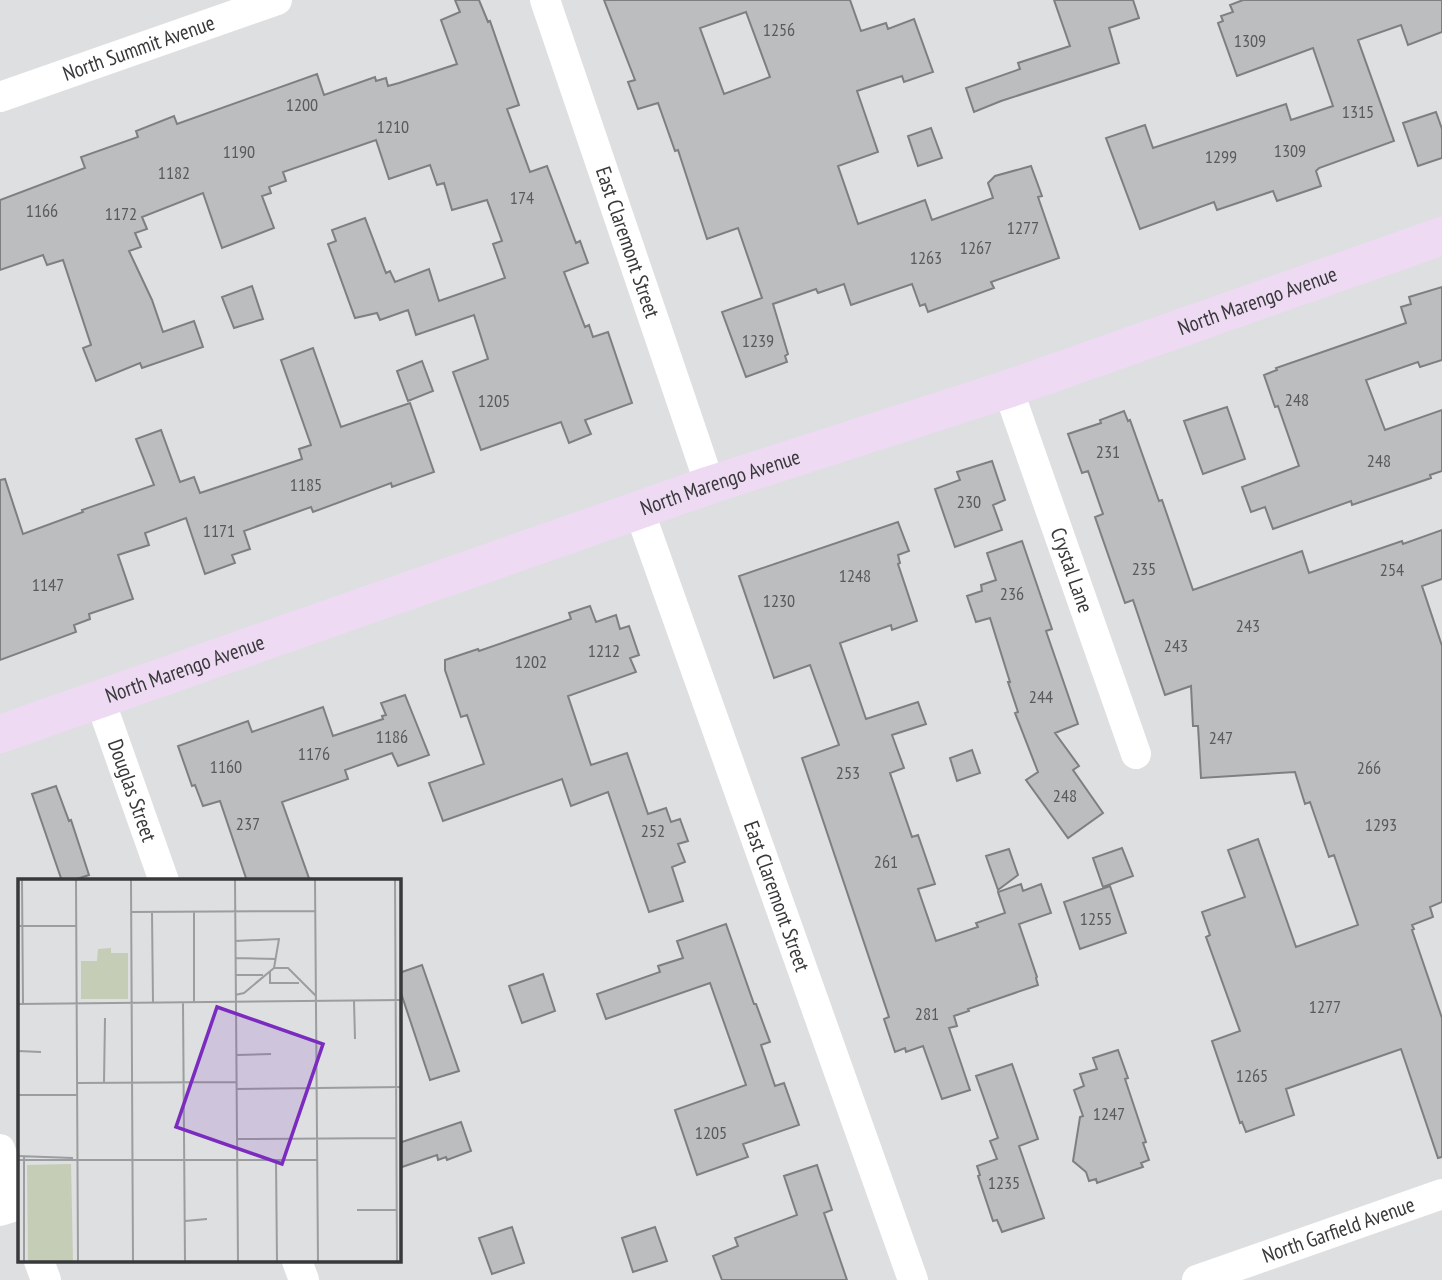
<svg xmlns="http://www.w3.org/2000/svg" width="1442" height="1280" viewBox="0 0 1442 1280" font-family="'PT Sans Narrow',sans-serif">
<rect width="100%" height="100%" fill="#dddfe1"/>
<!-- building -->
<path fill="#bbbdbf" stroke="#7e7f81" stroke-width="2" fill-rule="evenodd" d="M455,0H479L488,22L490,21L519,105L507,109L530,172L547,166L576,243L580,241L588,263L564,272L585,327L589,325L593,337L608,332L632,403L585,420L591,434L569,443L561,422L481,450L453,372L488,359L474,315L416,335L408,310L380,320L377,313L355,318L328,244L336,241L332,230L365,218L386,273L390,271L395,282L429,269L439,301L505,278L493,244L502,241L487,200L452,210L444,183L437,185L430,165L389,179L376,140L283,172L286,181L269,187L271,193L262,196L274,228L222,248L203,193L142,217L147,229L135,233L141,247L129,251L152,300L163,332L194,321L203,347L142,368L140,363L96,381L83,348L91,345L63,260L47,265L43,255L0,270V200L85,168L81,157L138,137L136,131L174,116L177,124L317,74L324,95L375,77L376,81L386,78L388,86L399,83L457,64L441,20L460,12Z
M604,0H850L861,31L886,23L888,29L914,19L933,72L904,82L902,76L857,91L878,152L838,166L858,224L925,200L932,220L993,198L988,183L995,176L1031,166L1042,196L1038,197L1059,258L991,282L994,288L928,312L925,304L920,306L912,284L851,305L844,284L818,293L816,289L773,304L788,354L785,356L787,362L746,377L722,312L762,298L738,228L707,239L678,150L675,151L658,103L638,109L628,82L635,80ZM746,12L770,77L724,94L700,28Z
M1054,0H1133L1139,18L1109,28L1119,63L1001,101L974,112L966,88L1020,69L1018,63L1070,46Z
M1243,0H1442V32L1408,45L1401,25L1358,40L1394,141L1319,168L1316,171L1321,186L1277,201L1273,191L1217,210L1214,202L1140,229L1106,138L1145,125L1153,148L1286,104L1291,120L1333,106L1313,48L1237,76L1218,23L1223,21L1221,16L1233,12L1230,5Z
M1436,112L1442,129V158L1418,166L1403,123Z
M931,128L942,158L918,166L908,136Z
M252,286L263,319L234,328L222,297Z
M1442,287V360L1420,367L1418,362L1366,380L1385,430L1442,410V471L1430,475L1431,478L1352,505L1351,501L1273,529L1265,507L1251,512L1242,487L1299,466L1278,406L1275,407L1264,375L1277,370L1276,368L1406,323L1401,307L1411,304L1409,297Z
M313,348L341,427L410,403L434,472L392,487L391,483L313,512L311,507L244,531L250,549L232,555L235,563L205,574L186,518L145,533L149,545L118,555L133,599L89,614L90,619L74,625L76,632L0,660V480L5,479L23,534L83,512L82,510L154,485L136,439L161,430L180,482L194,477L200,493L302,459L299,449L311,445L281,360Z
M422,361L433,391L408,401L397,371Z
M1227,407L1245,459L1203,474L1184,421Z
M1124,411L1128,421L1130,420L1159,501L1162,500L1193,590L1302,551L1309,573L1402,541L1403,544L1442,530V579L1422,586L1442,646V902L1430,907L1433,917L1412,925L1414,929L1412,930L1442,1018V1157L1438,1158L1401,1049L1286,1089L1294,1115L1246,1132L1242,1122L1240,1123L1212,1041L1240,1031L1206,937L1210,935L1202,912L1245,897L1228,850L1258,839L1296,947L1358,925L1334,855L1329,857L1310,802L1305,804L1295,772L1201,778L1198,726H1193L1191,686L1165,695L1133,600L1125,603L1095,517L1103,514L1088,471L1082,473L1068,434L1101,423L1100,420Z
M992,461L1005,500L993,505L1002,530L955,547L935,489L960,480L957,472Z
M898,522L909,551L898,555L900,563L898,564L917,621L892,630L891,625L840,643L866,719L918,702L926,724L892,735L904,768L890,773L912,837L918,835L935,884L918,889L936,941L978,927L976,923L1005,913L998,892L1021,884L1023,891L1041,884L1051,913L1019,924L1037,977L1036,978L1038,985L968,1009L969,1011L954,1016L957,1026L949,1028L970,1090L942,1099L923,1046L906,1052L905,1048L895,1052L884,1019L889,1017L802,758L839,745L810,665L774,678L739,576Z
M1022,541L1052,629L1046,631L1078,724L1055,733L1079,766L1073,770L1103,813L1068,838L1026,780L1038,772L1015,713L1018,712L1008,682H1010L990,618L976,622L967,596L982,591L981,585L996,580L987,553Z
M590,606L596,622L616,615L620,629L629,626L639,655L630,658L636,672L568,696L591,765L627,753L648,814L666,808L671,822L680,819L688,841L678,844L685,862L672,867L683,901L649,912L608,792L571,806L562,779L443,821L429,783L484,764L467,715L461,717L445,670V660L478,649L479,651L571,619L569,613Z
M405,695L429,755L398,766L392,753L345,770L348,779L282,802L310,881H247L220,801L203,806L195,785L192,786L178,746L248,721L252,732L323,707L333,736L383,719L382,716L386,715L381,703Z
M972,750L980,773L957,781L950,758Z
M56,786L69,821L71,820L89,875L71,881H62L32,794Z
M1122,848L1133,876L1103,887L1093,858Z
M1009,849L1018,875L998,890L986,856Z
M1110,886L1126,933L1080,949L1064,902Z
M726,924L754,1004H756L770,1042L761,1045L775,1086L784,1083L799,1125L743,1144L748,1157L697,1175L675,1110L746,1085L710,983L606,1019L597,994L660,972L658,966L683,958L677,941Z
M422,965L459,1071L430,1080L399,987V973Z
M543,974L555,1011L522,1023L509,986Z
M1118,1050L1128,1078L1125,1079L1146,1142L1143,1143L1149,1160L1141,1163L1143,1167L1097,1183L1096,1179L1089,1181L1086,1172L1073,1161L1080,1117L1083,1116L1074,1090L1084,1086L1080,1074L1097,1069L1093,1058Z
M1012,1064L1038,1139L1019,1146L1044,1218L1002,1232L997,1220L993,1221L978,1176L980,1175L977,1166L997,1159L990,1141L998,1138L976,1076Z
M461,1122L471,1151L447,1160L446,1157L438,1160L437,1155L399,1168V1143Z
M817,1165L832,1210L824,1213L847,1280H722L713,1256L738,1246L735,1238L797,1215L784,1176Z
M512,1227L524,1263L492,1274L479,1238Z
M655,1227L667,1261L633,1272L622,1238Z"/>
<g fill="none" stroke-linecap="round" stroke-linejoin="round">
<!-- street -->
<g stroke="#fff" stroke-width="30">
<path id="s1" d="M545,0L710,485"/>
<path id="s2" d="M0,97L277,0"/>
<path id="s3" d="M1008,389L1136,754"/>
<path id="s4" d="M639,510L913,1280"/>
<path id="s5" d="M100,700L164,881"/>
<path d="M0,1149L19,1205L0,1211"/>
<path d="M39,1261L46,1280"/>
<path d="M297,1261L304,1280"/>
<path id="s6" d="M1197,1280L1442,1194"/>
</g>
<!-- secondary -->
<path stroke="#eedbf3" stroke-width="38" id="s7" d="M0,734L710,485L1008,389L1442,236"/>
</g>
<g text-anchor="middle" stroke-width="5" stroke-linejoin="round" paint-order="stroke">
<!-- number labels -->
<g font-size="18" fill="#595a5b">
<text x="779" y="36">1256</text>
<text x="1250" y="47">1309</text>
<text x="302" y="111">1200</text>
<text x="1358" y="118">1315</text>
<text x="393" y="133">1210</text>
<text x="1290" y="157">1309</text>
<text x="239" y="158">1190</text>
<text x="1221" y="163">1299</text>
<text x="174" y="179">1182</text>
<text x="522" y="204">174</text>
<text x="42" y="217">1166</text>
<text x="121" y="220">1172</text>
<text x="1023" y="234">1277</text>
<text x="976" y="254">1267</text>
<text x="926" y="264">1263</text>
<text x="758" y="347">1239</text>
<text x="1297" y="406">248</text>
<text x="494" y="407">1205</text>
<text x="1108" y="458">231</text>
<text x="1379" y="467">248</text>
<text x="306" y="491">1185</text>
<text x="969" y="508">230</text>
<text x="219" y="537">1171</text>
<text x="1144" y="575">235</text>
<text x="1392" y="576">254</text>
<text x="855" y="582">1248</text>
<text x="48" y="591">1147</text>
<text x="1012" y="600">236</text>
<text x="779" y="607">1230</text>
<text x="1248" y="632">243</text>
<text x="1176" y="652">243</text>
<text x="604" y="657">1212</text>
<text x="531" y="668">1202</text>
<text x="1041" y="703">244</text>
<text x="392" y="743">1186</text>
<text x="1221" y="744">247</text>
<text x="314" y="760">1176</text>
<text x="226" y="773">1160</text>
<text x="1369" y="774">266</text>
<text x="848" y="779">253</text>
<text x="1065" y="802">248</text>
<text x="248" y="830">237</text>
<text x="1381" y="831">1293</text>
<text x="653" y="837">252</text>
<text x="886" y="868">261</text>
<text x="1096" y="925">1255</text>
<text x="1325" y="1013">1277</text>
<text x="927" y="1020">281</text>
<text x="1252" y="1082">1265</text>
<text x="1109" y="1120">1247</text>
<text x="711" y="1139">1205</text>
<text x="1004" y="1189">1235</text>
</g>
<!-- street labels -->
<g font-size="21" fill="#38393a" stroke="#fff">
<text dy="7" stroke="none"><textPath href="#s2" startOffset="147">North Summit Avenue</textPath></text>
<text dy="7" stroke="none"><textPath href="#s1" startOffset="256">East Claremont Street</textPath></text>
<text dy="7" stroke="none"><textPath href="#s7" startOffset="1330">North Marengo Avenue</textPath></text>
<text dy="7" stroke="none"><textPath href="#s7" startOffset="763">North Marengo Avenue</textPath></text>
<text dy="7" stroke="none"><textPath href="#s3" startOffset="192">Crystal Lane</textPath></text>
<text dy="7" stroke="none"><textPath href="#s7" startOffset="196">North Marengo Avenue</textPath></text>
<text dy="7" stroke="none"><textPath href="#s5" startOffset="96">Douglas Street</textPath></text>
<text dy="7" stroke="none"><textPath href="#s4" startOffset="410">East Claremont Street</textPath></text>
<text dy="7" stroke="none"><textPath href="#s6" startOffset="150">North Garfield Avenue</textPath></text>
</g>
</g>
<!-- overview -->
<g transform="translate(18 879)">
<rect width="383" height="383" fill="#dddfe1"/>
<path d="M93,69V74H110V120H63V82H79L80,70ZM53,285L55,383H10L9,286Z" fill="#c5cdb6"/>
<path fill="none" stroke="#9b9d9e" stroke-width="2" d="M4,1L5,125M58,1L60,383M113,1L115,383M217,1L220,383M297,1L300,383M377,1L379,383M176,32V123M113,33L297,32M134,33L135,124M0,47H58M217,62L261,60L256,89M217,79L258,80M252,93V104H281M218,96H245M217,116L226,114L256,89H270L298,117M336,122L337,160M165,124L167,383M0,125L384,121M0,172L23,173M219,176L253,175M59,204L218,203M86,204L87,139M218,210L384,208M0,216H59M219,260L379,259M0,277L55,279M6,278V383M0,281H299M258,281L259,383M339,331H379M167,342L189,340"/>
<path fill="#7b2cbf" fill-opacity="0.15" stroke="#7b2cbf" stroke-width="3.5" d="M199,128L305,165L264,285L158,248Z"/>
<rect width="383" height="383" fill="none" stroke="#38393a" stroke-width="3.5"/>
</g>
</svg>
